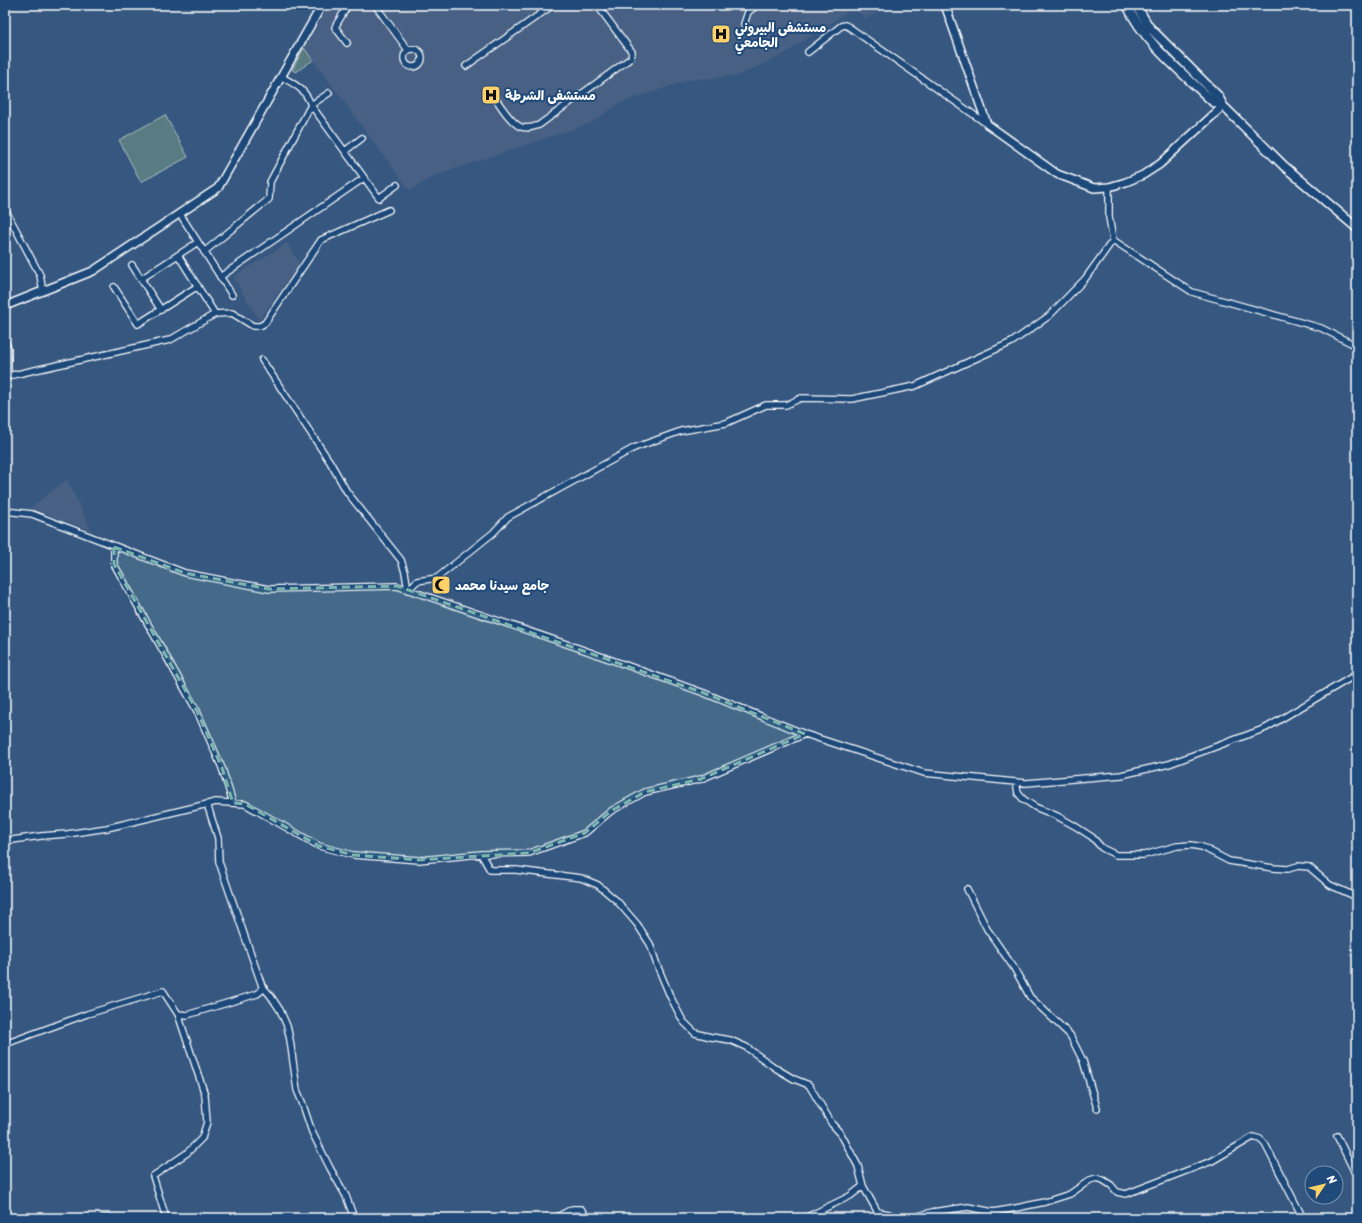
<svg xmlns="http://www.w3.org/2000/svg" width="1362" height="1223" viewBox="0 0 1362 1223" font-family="Sriracha,'Playpen Sans Arabic',sans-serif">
<rect width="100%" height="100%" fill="#365780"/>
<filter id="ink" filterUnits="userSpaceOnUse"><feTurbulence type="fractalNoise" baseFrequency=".025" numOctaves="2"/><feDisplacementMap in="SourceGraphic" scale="8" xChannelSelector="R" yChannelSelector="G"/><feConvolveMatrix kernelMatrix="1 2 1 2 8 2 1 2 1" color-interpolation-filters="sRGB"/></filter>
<g filter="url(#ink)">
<!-- built -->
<path fill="#466084" d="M329,5H887L867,19L853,8L783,55L737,76L689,80L620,103L591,123L434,176L410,191L304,48Z
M287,243L300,264L259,320L233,277Z
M67,479L92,531L30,508Z"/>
<!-- green -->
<path fill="#597c81" stroke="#acbec0" d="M304,48L313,60L296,72L292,70Z
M165,115L188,157L141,182L119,140Z"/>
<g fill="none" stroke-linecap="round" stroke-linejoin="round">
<defs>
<path id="minor" d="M375,5L408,50
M744,24L748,12L757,5
M347,43L335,27L348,5
M404 58a9 9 0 1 1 18 0a9 9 0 1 1-18 0Z
M808,52L841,26L845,25L849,27L987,124
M466,66L553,5
M282,77C296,85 305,89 311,105L379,198L397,185
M494,96C500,105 511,123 521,127C527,129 534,127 539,125L631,58L632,52L597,5
M345,151L362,138
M1109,187V217L1113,240L1192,292L1321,328L1357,346
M5,209L40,275L43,292
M180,214L232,295
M204,252L269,199L270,182L311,105L329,93
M178,255L215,314
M132,265L161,310
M220,277L364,178
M141,279L198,242
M114,287L138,324L198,286
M5,341L8,348V376L5,377
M262,360L330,462L347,492L401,560L405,572L408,590L417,581L437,578L493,533L508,517L634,448L681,431L726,423L766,405H786L801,398L852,399L915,386L1012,342L1049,316L1085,279L1113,240
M8,376L170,340L215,314L232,313L253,326H260L265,323L321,240L389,210
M5,511L32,514L185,573L269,589L397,586L581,649L704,693L805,734L924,773L1026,783L1121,775L1169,764L1266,728L1357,674
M114,547V564L197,711L222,768L233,803
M1016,782L1018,793L1023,799L1035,807L1057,816L1075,826L1092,837L1102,848L1116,855H1144L1177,846L1191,845L1202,847L1229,861L1273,868L1288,869L1298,866L1309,867L1330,885L1357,897
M5,841L41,836L67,834L107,828L216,802L245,804L319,846L353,855L419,860L481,854L529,853L585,833L611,811L645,792L701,779L805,734
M481,854L490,870H516L581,878L598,885L617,901L637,924L650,944L657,965L670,996L683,1021L695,1033L711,1037L730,1040L746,1047L777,1069L794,1079L809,1085L832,1124L841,1134L858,1166L863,1186L881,1218
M967,889L987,929L1014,968L1030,997L1070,1035L1083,1061L1097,1108
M262,986L270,995L280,1010L287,1026L290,1040L297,1090L302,1102L312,1132L330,1168L346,1196L354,1218
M5,1044L87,1014L163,991L178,1014L187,1015L257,994L261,991L262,986L219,862L218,838L207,804
M1337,1136L1357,1177
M878,1212L889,1214L896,1218
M104,1218H109
M166,1218L153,1176L187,1153L202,1138L207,1122L205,1095L178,1014
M555,1218L572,1209H581L588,1218
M805,1218L850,1196L863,1186
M912,1218L932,1212L968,1207L993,1212L1011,1209L1045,1202L1070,1194L1090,1180L1097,1178L1103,1180L1111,1185L1117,1192L1126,1194L1212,1161L1253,1137L1260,1139L1265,1144L1303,1218"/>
<path id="tertiary" d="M945,5L987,124L1057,174L1094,188L1109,187L1126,182L1143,175L1160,164L1223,106
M5,306L93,271L218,188L322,5"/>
<path id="secondary" d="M1127,5C1145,44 1182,72 1213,102L1223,106
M1136,5L1149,27L1218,96L1223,106L1284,166L1357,228"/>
</defs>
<!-- minor casing -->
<use href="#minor" stroke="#fff" stroke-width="8"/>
<!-- tertiary casing -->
<use href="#tertiary" stroke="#fff" stroke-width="10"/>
<!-- secondary casing -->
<use href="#secondary" stroke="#fff" stroke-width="11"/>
<!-- minor -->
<use href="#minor" stroke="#1f4a7a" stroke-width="5.5"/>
<!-- tertiary -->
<use href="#tertiary" stroke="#1f4a7a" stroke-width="7"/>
<!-- secondary -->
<use href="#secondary" stroke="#1f4a7a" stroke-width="8"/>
</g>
</g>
<!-- marked area -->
<path fill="#7bb4af" fill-opacity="0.2" stroke="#7bb4af" stroke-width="3" stroke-dasharray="8 5" stroke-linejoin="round" d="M114,547L185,573L269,589L397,586L704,693L805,734L701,779L645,792L611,811L585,833L529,853L419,860L353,855L319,846L245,804L233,803L222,768L197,711L114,564Z"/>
<!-- icons -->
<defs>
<symbol id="hospital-square" viewBox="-11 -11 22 22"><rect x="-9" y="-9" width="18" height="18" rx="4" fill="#ffd166" stroke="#1f4a7a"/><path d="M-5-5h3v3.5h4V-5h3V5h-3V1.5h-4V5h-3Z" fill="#111"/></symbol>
<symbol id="mosque-square" viewBox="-11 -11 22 22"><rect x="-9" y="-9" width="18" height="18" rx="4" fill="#ffd166" stroke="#1f4a7a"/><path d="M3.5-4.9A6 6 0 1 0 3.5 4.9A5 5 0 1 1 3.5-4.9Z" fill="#111"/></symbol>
</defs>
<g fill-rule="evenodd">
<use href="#hospital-square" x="710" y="23" width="22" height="22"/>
<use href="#hospital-square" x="480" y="84" width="22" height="22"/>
<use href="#mosque-square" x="430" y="574" width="22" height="22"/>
</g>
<g text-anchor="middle" stroke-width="4" stroke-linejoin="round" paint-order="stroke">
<!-- poi labels -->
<g font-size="13" font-weight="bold" fill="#fff" stroke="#1f4a7a" text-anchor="start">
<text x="735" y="32">مستشفى البيروني<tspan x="735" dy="15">الجامعي</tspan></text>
<text x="505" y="100">مستشفى الشرطة</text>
<text x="455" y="590">جامع سيدنا محمد</text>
</g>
</g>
<!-- margin -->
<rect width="1362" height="1223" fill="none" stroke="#1f4a7a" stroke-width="20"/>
<rect x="10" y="10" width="1342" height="1203" fill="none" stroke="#fff" stroke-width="1.5" filter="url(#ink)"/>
<!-- north arrow -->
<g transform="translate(1324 1185) rotate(55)"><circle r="19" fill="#1f4a7a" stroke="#7992af"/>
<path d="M0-3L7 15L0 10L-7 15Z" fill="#ffd166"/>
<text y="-6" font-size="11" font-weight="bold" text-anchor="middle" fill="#ffffff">N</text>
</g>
</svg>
